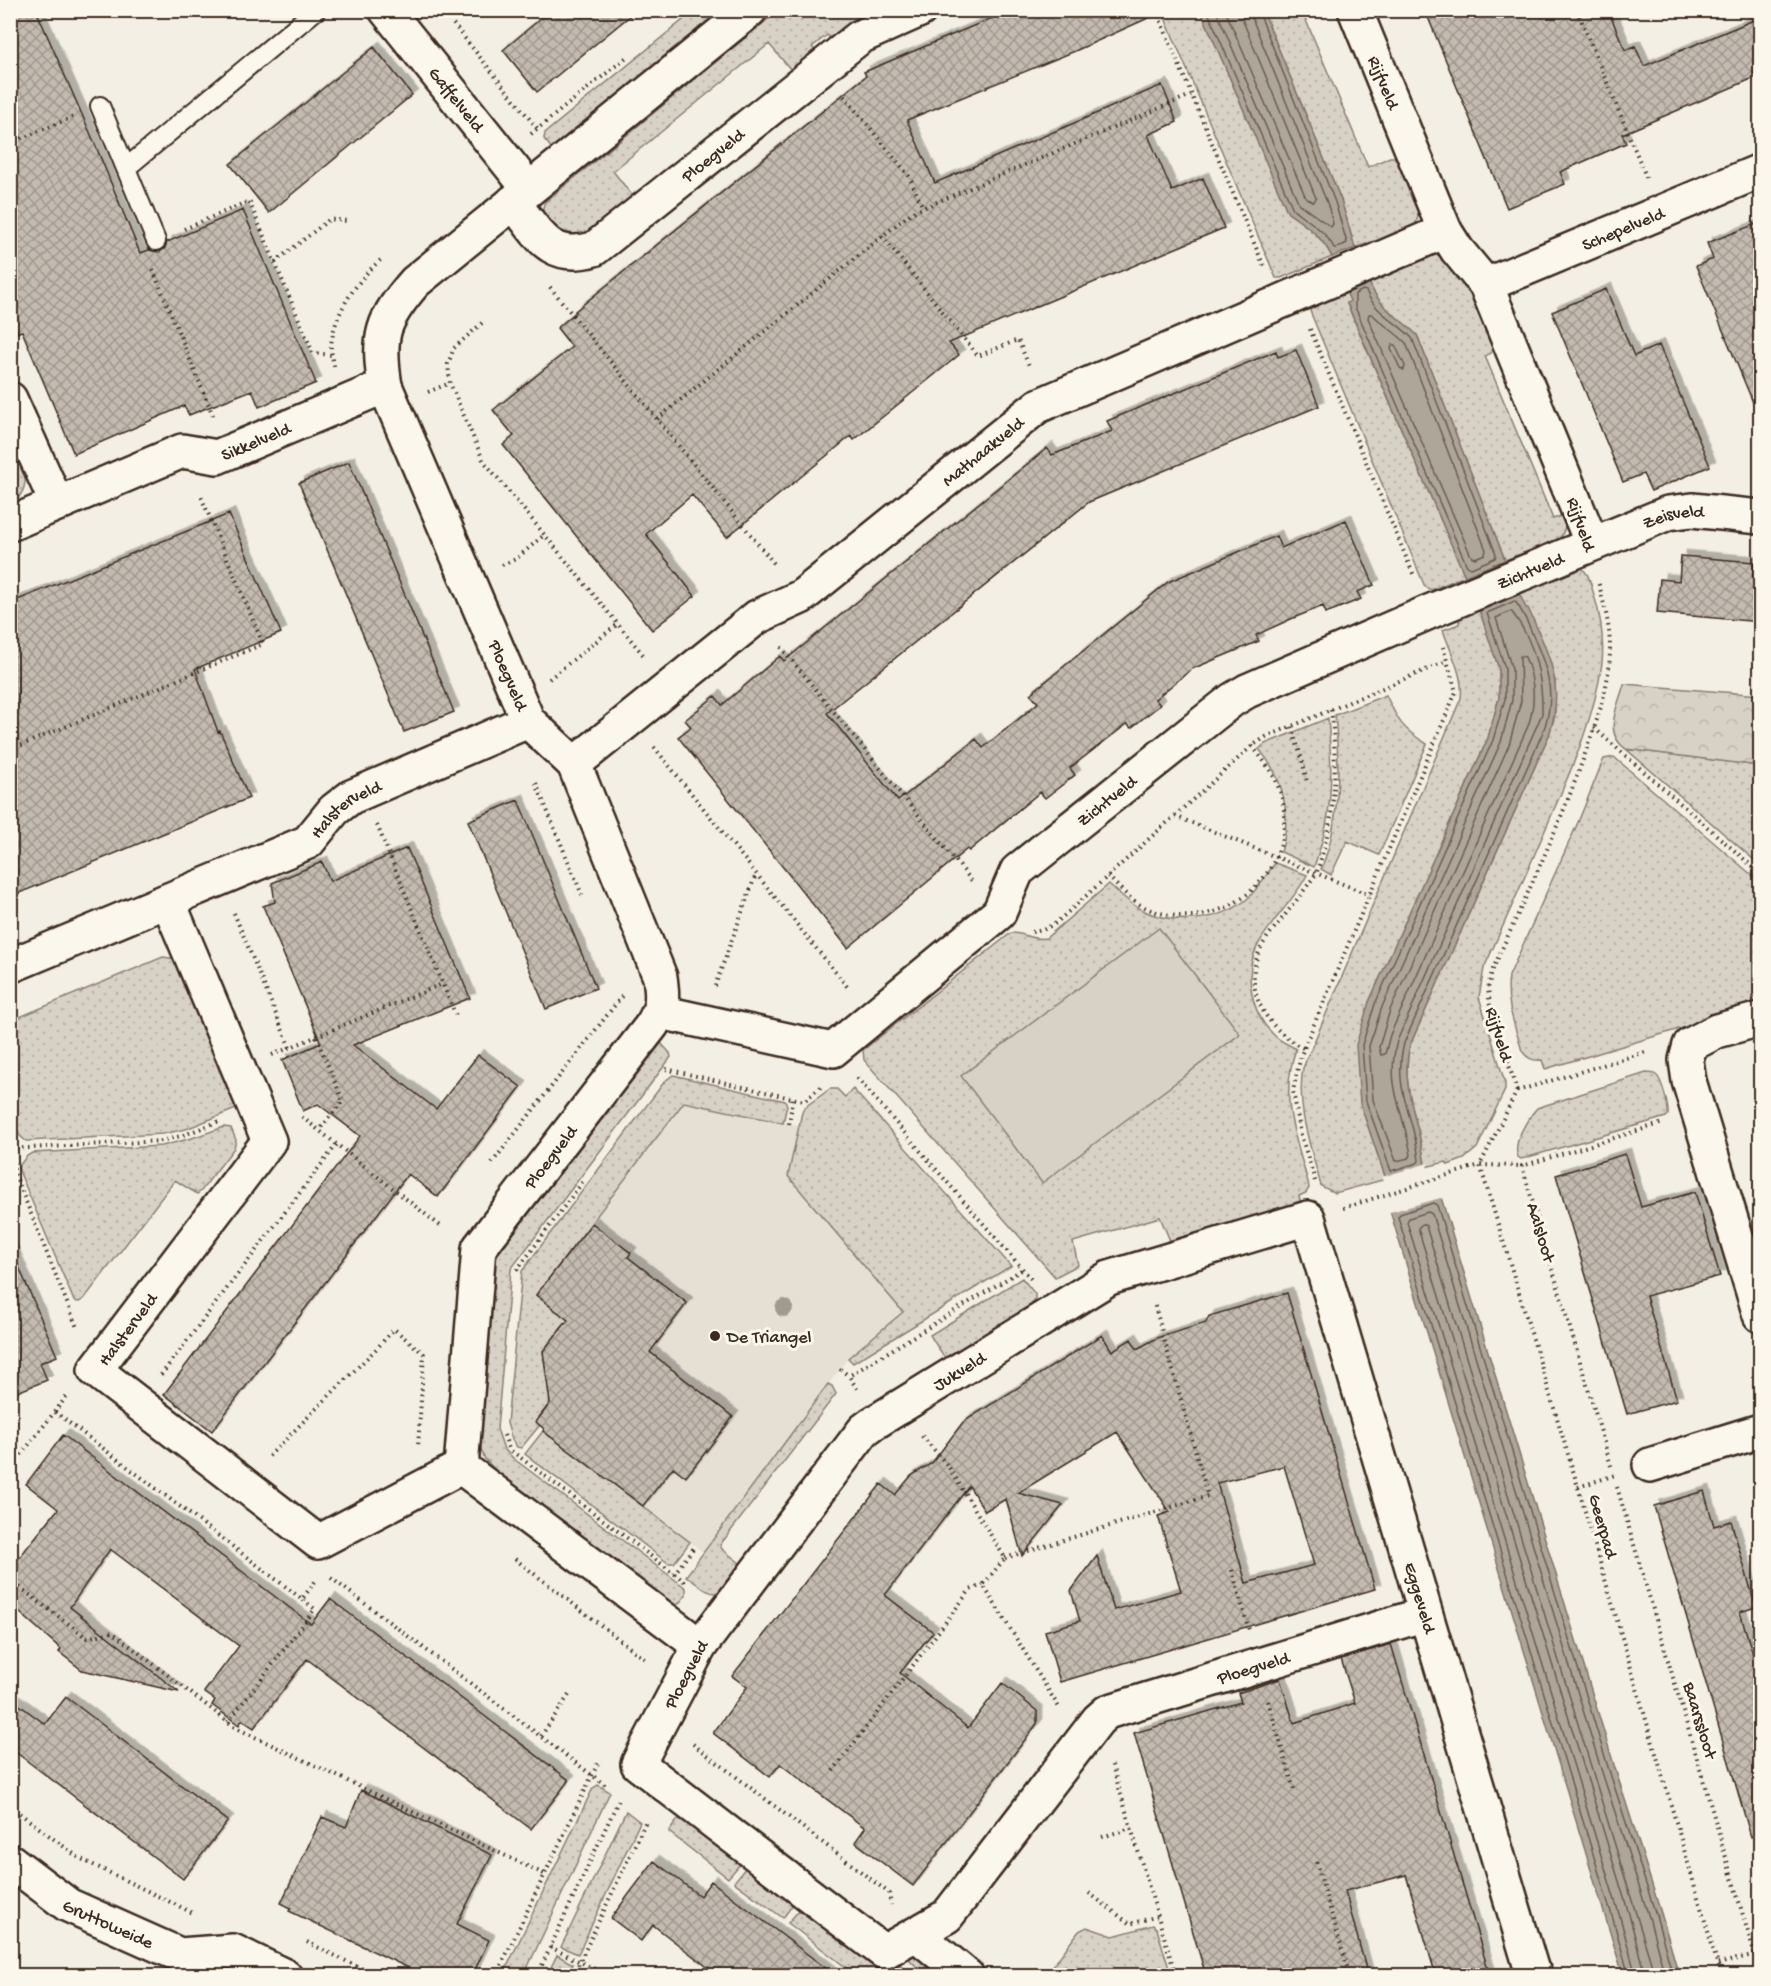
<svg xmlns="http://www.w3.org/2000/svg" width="1771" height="1986" viewBox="0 0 1771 1986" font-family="'Gochi Hand',sans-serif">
<defs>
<pattern id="grass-dots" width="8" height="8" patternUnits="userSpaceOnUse" patternTransform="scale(1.5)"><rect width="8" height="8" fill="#d8d1c6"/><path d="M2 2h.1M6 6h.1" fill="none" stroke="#bab4aa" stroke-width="1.8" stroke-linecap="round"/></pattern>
<pattern id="forest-crowns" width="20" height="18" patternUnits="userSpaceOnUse" patternTransform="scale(1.5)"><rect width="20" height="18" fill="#d8d1c6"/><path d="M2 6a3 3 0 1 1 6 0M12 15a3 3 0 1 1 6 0" fill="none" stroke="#bab4aa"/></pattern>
<pattern id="building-cross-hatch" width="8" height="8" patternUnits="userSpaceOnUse" patternTransform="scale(1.5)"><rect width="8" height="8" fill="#c3bbb0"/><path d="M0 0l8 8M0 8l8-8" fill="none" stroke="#a0988f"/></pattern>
<filter id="shadow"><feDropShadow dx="5.5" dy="-5.5" stdDeviation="0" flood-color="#0004"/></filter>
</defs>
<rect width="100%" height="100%" fill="#f3efe4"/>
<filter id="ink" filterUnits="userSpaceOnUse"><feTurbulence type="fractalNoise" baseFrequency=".0167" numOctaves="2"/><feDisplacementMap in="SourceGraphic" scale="12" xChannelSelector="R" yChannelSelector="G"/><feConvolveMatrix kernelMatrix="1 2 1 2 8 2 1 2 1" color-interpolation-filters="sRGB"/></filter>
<g filter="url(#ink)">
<!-- built -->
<path fill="#e5dfd4" d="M685,1102L798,1125L788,1176L903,1312L848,1358L703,1552L600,1472L598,1473L543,1431L544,1429L536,1422L547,1379L536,1295Z"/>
<!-- grass -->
<path fill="url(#grass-dots)" stroke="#8a7e72" stroke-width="1.5" d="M694,11H726L553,150L544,139L545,133Z
M778,11H887L834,42L827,35L812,47L819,54L792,71L769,44L613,171L631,194L630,198L582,238L561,237C552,227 537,215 545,202Z
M1162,11H1201L1288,213C1307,226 1322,236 1332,257L1281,278H1276Z
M1263,11H1302L1368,167L1390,157H1395L1399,162C1407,181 1432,216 1408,232C1399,237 1387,241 1377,245L1374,241L1355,248L1341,200Z
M1427,253L1441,256L1471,287L1495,350L1485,356L1553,519L1566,514C1567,544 1550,545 1527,556L1525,553L1505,560L1417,335C1398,316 1379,308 1369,282Z
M1346,291L1351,302L1347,304L1465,576L1431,590L1425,587L1310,311L1313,306L1325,302V300Z
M18,465H22C29,481 24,495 11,505V468Z
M1577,566C1590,571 1590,583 1594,595C1601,617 1604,640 1602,663C1595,715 1573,766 1552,814C1530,866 1507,917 1484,968L1479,997L1505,1083V1090L1477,1148L1464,1159L1448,1165L1446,1162L1425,1167C1421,1125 1399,1087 1410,1045L1549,735L1555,716V680L1519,593L1538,585V582Z
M1479,609L1499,669V698L1488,738L1369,1002L1360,1103L1386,1179L1335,1193L1321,1186C1311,1147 1296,1109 1303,1068L1461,698C1464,676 1450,651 1443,630L1459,624V618Z
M1386,695C1398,721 1402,729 1427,744L1379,855L1347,841L1331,875L1321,869C1341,823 1340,765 1335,715Z
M1328,718C1331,754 1333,790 1326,826C1323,840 1318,854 1314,867L1281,852C1292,815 1284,778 1259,749L1265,744Z
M1626,749L1760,766V865Z
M1614,757L1760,882V1005L1545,1069L1542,1060C1533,1061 1528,1059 1522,1051C1515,1026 1505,1002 1509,976L1579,820L1602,763L1604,759Z
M1275,863L1307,875C1294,900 1273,919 1259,943C1242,973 1251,1015 1276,1037C1282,1042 1290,1045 1296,1049C1279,1098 1295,1135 1308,1182L1309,1188L1306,1193L1299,1196L1301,1205L1171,1243L1160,1217L1073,1242L1078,1265L1055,1277L864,1060L863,1050L1011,933C1023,932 1032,941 1046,938L1109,884C1118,892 1127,901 1137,907C1168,926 1219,923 1247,899C1258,889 1266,875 1275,863Z
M163,957L170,958L175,961L236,1105V1109L186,1129L163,1134L26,1141L20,1136L11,1113L10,1021Z
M659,1041L670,1053L671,1057L511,1269L497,1429L504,1449L514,1459L686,1588V1595L676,1607L494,1469L485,1459L479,1445L492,1268L498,1254Z
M1646,1073C1650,1073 1653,1073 1656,1075C1662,1079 1669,1108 1668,1115L1666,1117L1525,1158L1521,1159L1518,1157C1512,1143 1527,1119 1537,1108Z
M673,1075L785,1101L787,1105L783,1123L684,1102L536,1295L568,1320L543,1351L547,1379L560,1390L536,1421L540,1425L521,1448L517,1447L512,1440L507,1423L522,1271L665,1081Z
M830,1089H837L845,1097L853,1089L1011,1266L853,1363L848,1358L903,1312L788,1176L802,1112L805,1107Z
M224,1127L231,1128L236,1140L234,1148L201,1191L197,1194L175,1180L84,1299L79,1302L74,1301L20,1173L18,1167L27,1156L32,1153L162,1146L192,1138Z
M1022,1278L1035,1294V1300L1029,1307L950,1357L943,1356L930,1335Z
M828,1384L832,1386L836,1394L720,1545L722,1549L740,1563V1568C716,1599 718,1600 686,1576Z
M543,1431L690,1542L674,1563H668L525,1454Z
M598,1785L610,1792L524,1975H503L593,1788Z
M626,1811L640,1822L578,1954L561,1947Z
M681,1819H684L741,1863L728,1878L669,1832L677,1820Z
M746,1867L794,1903L783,1918L734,1882Z
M801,1908L879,1969L886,1971L900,1964L908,1975H856L788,1923Z
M1153,1925L1157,1929L1171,1975H1046L1079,1931L1087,1927L1113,1936Z
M557,1955L573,1964L568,1975H547Z
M915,1955L946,1975H925L909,1959Z"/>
<!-- forest -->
<path fill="url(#forest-crowns)" stroke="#8a7e72" stroke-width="1.5" d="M1624,684L1760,695V766L1626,749C1602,732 1618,707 1624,684Z"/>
<!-- pitch -->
<path fill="#d8d1c6" stroke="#8a7e72" stroke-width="1.5" d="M1159,928L1240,1034L1042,1183L961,1076Z"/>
<!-- water -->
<path fill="#afa69a" stroke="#817468" stroke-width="1.5" d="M1201,11H1263L1341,200L1355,248L1332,257C1322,236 1307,226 1288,213Z
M1369,282C1379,308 1398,316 1417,335L1505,560L1465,576L1347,303L1350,301L1346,291Z
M1519,593L1526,608H1528C1548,653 1566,684 1549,735L1410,1045C1399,1087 1421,1125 1425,1167L1386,1179L1360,1103L1356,1045L1369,1002L1488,738L1499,698V669L1479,609Z
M1440,1194L1614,1765L1661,1913L1679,1975H1623L1390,1211Z"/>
<!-- pier -->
<path fill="#f3efe4" d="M1428,1163L1427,1169L1387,1182L1384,1181L1382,1177Z
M1439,1191L1442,1192L1444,1197L1387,1213L1388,1208Z"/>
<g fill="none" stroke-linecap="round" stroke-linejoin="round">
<!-- shore -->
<path stroke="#695c50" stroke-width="1.5" d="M1207,10L1293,209C1308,221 1325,230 1334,248H1337L1347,243L1335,202L1258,10
M1216,10L1299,204L1331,227L1333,224L1328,205L1252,18L1251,10
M1225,10L1306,198L1314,202L1316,198L1243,21L1242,10
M1363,290L1366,291C1375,313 1397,322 1412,338L1496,554L1495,558L1471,568L1467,566L1355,307V294Z
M1369,314H1372C1383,325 1395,332 1406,343L1486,550L1485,554L1475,558L1471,556L1368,318Z
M1392,345H1395L1405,366L1404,370L1400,368L1391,349Z
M1515,601C1523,612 1529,625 1534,638C1549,671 1556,697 1543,732L1404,1043C1392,1089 1415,1117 1419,1161L1417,1163L1391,1171L1366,1101L1362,1045L1375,1004L1493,740L1505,699V668L1487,613Z
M1511,611C1534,639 1543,678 1542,714L1397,1041C1385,1086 1404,1112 1411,1155L1409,1158L1396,1161L1373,1100L1369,1046L1382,1007L1501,742L1512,700V669L1496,618Z
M1520,656L1525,657C1535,680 1536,703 1528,726L1390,1035L1385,1054L1381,1055L1379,1047L1390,1010L1509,745L1521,701Z
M1629,1976L1613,1919L1398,1217L1400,1214L1433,1203L1437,1205L1608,1767L1656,1915L1673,1976
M1636,1976L1620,1917L1407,1222L1409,1218L1428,1212L1432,1214L1601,1769L1649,1917L1665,1976
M1645,1976L1629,1914L1418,1228L1422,1224L1426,1226L1655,1976"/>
</g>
<!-- building -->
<path fill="url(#building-cross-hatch)" stroke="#3b2a1e" stroke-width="1.5" fill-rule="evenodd" filter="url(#shadow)" d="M10,10H36L95,144L140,253L149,250L160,252L165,248L167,242L243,210L316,383L259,407L252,390L189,415L184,406L74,454L22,331L10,335Z
M551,10H637L537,92L503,50Z
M1011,10H1166L1075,51L907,120L935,183L1162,85L1177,122L1148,135L1172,191L1203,178L1224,228L949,343L959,355L854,440L851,436L727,537L692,495L646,534L695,596L652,630L503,445L514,436L493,410L572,347L557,328L576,312L575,311L866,76L864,72Z
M1425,10H1608L1625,50L1635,46L1644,66L1761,17V75L1622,134L1626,143L1560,172L1565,184L1507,208Z
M374,47L412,95L269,213L230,164Z
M1761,222V419H1760L1696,266L1713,259L1707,243Z
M1606,289L1634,356L1659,345L1710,466L1651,491L1643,474L1623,482L1552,312Z
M1296,350L1319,406L1089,502L827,713L898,801L976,739L983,748L1038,703L1030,694L1168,582L1276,536L1281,548L1346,520L1374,585L1357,592L1361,599L1326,613L1323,606L1291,619L1256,635L1259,641L1192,669L1155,699L1160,705L1146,716L1131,728L1127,724L1070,768L1075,775L1045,798L1040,792L969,851L967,849L848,948L678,737L691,727L685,720L715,696L722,705L780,656L784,661L1047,448L1052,455L1112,431L1107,421L1276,351L1278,357Z
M349,462L454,712L404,732L299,483Z
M229,514L281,633L195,669L218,732L220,731L249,798L10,897V603Z
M1681,556L1754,562L1753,577L1761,578V622L1657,613L1660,579L1679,581Z
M518,800L596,988L546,1009L468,821Z
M407,848L470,998L353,1045L436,1109L478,1055L521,1087L438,1197L408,1174L212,1431L164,1394L360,1136L318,1104L303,1111L282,1060L321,1043L263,906L275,902L272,883L322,862L330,881Z
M1625,1154L1641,1207L1695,1192L1720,1276L1646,1296L1677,1400L1627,1414L1556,1175Z
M592,1223L631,1253L628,1257L687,1303L650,1352L733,1417L686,1477L673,1467L643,1506L543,1431L544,1429L536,1422L550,1403L543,1351L568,1320L536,1295Z
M10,1246L57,1356L40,1363L47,1380L10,1395Z
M1287,1293L1375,1589L1060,1682L1045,1631L1080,1621L1071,1591L1097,1556L1114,1610L1181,1591L1158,1516L1170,1512L1117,1432L1018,1493L1063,1505L1022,1556L1006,1499L985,1511L969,1486L885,1595L933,1632L900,1673L968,1728L1002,1683L1037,1711V1724L913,1886L855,1842L865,1828L780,1764L770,1777L713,1733L747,1687L732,1676L881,1484L895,1495L911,1476L932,1463L963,1422L1102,1335L1112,1351L1131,1339L1137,1349L1157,1338L1206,1323L1209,1316ZM1284,1466L1314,1565L1246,1583L1217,1483Z
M63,1435L311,1624L330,1599L569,1780L531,1829L307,1659L254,1728L242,1720L239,1725L212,1705L215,1700L204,1692L239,1646L110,1549L70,1607L179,1692L82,1670L59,1652L61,1649L10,1604V1569L58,1509L26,1484Z
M1704,1491L1714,1526L1731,1521L1756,1607L1740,1612L1761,1681V1835L1751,1837L1654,1506Z
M1391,1644L1490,1976H1436L1406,1875L1345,1891L1368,1976H1206L1134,1733L1241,1702L1238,1693L1280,1679L1294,1723L1355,1703L1341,1659Z
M66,1697L228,1821L183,1879L10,1748V1698L45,1724Z
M361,1790L492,1855L457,1924L489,1940L472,1976H425L289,1911L291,1908L281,1903L322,1817L346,1827Z
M654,1861L700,1896L711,1881L836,1976H719L653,1925L641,1941L611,1918Z"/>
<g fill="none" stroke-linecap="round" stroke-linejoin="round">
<defs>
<path id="lane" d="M100,106L156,241
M126,168L316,10"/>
<g id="street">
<path id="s1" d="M386,10L529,189"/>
<path id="s2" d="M1355,10L1445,231L1457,250L1486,285L1592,544"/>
<path id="s3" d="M513,202C538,232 548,262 594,249L860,37L920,10"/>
<path id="s4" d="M1486,285L1760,171"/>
<path d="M10,399L57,504"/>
<path id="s5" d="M10,524L182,451L217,457L385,386"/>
<path id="s6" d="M574,764L757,617L801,597L1038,406L1445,231"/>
<path d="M168,901L269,1141L95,1370L318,1542L461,1467"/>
<path id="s7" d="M10,966L308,842L334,810L351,797L528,721"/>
<path id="s8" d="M660,1012L833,1050L999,913L1017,871L1232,700L1247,691L1429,612L1668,513L1692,510L1760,517"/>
<path d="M1760,1019L1717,1031L1690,1045L1686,1060L1689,1081L1760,1315"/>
<path d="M1650,1465L1760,1431"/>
<path id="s9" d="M1425,1614L1107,1712L1098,1720L947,1916L884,1952L638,1764L700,1646L864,1430L872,1424L1109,1278L1308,1218L1532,1971L1536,1976"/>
<path id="s10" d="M700,1646L461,1467L479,1248L652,1025C663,1007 663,998 660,977L574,764L528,721L385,386C377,336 382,320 415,282L750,10"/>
<path id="s11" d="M10,1861L68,1905L180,1955L233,1951L285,1976"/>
<path d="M916,1934L967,1976"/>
</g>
</defs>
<!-- lane casing -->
<use href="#lane" stroke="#3b2a1e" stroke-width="22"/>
<!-- street casing -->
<use href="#street" stroke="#3b2a1e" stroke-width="38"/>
<!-- path -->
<path stroke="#3b2a1e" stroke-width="4" stroke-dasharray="1.5 4.5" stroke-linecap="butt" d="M442,10L537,128
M1156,10L1265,269
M1577,10L1647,179
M844,96L909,176L923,208
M531,134L628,56
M10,143L73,117
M184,229L249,201L313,353L332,355
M882,236L978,356L1018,340L1030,368
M275,262L330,219L347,221
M153,270L214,418
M550,287L776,566
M482,323L454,348L448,364L450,383L483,460L645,657
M1310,329L1414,576
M334,366C333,360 331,353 331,347C333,314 358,278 383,258
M428,392L450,383
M657,419L911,213L1191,95
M502,565L516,559L544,535
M781,647L972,881
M549,679L618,624
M1291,727L1302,759L1307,783
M1594,728L1760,873
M654,747L849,989
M10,750L263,644L200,494
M536,783L582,895
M1175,816L1370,895
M377,825L456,1016
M1108,876C1120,889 1133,903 1151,910C1217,935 1289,882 1284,811C1282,785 1268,765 1252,746
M234,913L290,1048
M1032,932L1043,930L1056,923L1252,746L1266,737L1447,661
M715,986L756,874
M316,1037L343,1101L319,1130
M1303,1048C1265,1028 1239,986 1263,944C1270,932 1280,922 1288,911C1298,899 1307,886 1316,874C1336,818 1338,767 1331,709
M272,1055L442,984
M666,1069L804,1101L821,1087
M857,1078L1033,1281
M1517,1091L1480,1165L1578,1487L1721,1976
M1517,1091L1490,1005L1488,988L1492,971C1525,898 1560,826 1586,751C1598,718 1610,684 1610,649C1610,625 1604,604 1598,581
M1517,1091L1649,1051
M302,1117L443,1228
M789,1124L793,1098
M10,1127L13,1134L14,1172L78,1330
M10,1149L161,1141L181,1136L220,1121
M492,1163L622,996
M1315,1181L1301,1135L1293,1091L1301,1055L1456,692L1443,647
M1343,1208L1480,1165L1522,1166
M517,1270L584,1180
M840,1369L849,1376
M161,1375L337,1144
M857,1389L849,1376L1023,1269
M55,1412L302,1599L317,1579
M504,1435L509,1449L684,1581L685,1586
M922,1436L948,1466L1005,1558L983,1585L1060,1709
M269,1456L378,1347L394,1329L424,1354L418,1447
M1611,1466L1522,1166L1663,1123
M10,1469L67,1396
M1578,1487L1615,1475
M1617,1487L1760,1973
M1005,1558L1208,1496L1154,1303
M515,1559L647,1661
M1232,1570L1249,1630
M674,1574L695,1546
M331,1578L605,1785
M10,1580L87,1638L112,1632L236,1728L544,1874
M1268,1701L1295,1793
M228,1722L315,1609L302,1599
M541,1736L571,1692
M693,1744L889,1893L891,1905
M1112,1765L1176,1976
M833,1771L970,1590L983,1585
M10,1806L79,1858L195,1914
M1102,1837L1131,1828
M1316,1862L1350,1976
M1089,1893L1130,1924L1158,1916
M307,1942L377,1976
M550,1947L609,1976
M1718,1964L1760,1953
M496,1976L599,1761
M537,1976L620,1797
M573,1976L647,1819"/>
<!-- lane -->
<use href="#lane" stroke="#fbf7ec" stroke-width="18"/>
<!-- street -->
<use href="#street" stroke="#fbf7ec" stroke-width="33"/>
</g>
<!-- trees -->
<circle fill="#a39a8e" cx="784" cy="1308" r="9"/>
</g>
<!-- markers -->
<circle fill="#3b2a1e" stroke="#fbf7ec" stroke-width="2" cx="715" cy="1336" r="6"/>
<g text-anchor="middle" stroke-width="6" stroke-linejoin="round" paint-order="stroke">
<!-- street labels -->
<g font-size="18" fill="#3b2a1e" stroke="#fbf7ec">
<text dy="6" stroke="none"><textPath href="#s2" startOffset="78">Rijfveld</textPath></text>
<text dy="6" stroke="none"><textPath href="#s1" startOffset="114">Gaffelveld</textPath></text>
<text dy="6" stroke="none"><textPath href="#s3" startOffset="254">Ploegveld</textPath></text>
<text dy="6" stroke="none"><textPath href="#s4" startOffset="148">Schepelveld</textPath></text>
<text dy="6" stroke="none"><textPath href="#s5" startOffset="264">Sikkelveld</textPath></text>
<text dy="6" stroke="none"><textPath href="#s6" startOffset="516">Mathaakveld</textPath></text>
<text dy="6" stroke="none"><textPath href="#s8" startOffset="1192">Zeisveld</textPath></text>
<text transform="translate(1582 524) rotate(71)" y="6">Rijfveld</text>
<text dy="6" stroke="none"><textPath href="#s8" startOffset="1038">Zichtveld</textPath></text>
<text transform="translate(509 675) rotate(67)" y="6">Ploegveld</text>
<text dy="6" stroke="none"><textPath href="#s8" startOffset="552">Zichtveld</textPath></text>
<text dy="6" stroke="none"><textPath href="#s7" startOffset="374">Halsterveld</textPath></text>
<text transform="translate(1500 1034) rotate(73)" y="6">Rijfveld</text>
<text dy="6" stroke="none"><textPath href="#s10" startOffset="634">Ploegveld</textPath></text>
<text transform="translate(1542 1232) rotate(73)" y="6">Aalsloot</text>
<text transform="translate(127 1329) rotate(-53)" y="6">Halsterveld</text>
<text dy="6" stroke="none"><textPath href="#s9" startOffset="1491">Jukveld</textPath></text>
<text transform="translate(1604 1526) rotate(74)" y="6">Geerpad</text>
<text dy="6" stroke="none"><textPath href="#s9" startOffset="2271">Eggeveld</textPath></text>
<text transform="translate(1253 1667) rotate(-17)" y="6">Ploegveld</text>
<text dy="6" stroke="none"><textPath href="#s9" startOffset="1076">Ploegveld</textPath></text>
<text transform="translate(1701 1720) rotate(73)" y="6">Baarssloot</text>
<text dy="6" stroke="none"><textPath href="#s11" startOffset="117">Gruttoweide</textPath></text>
</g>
<!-- poi labels -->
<g font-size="18" fill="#3b2a1e" stroke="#fbf7ec" text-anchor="start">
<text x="727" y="1342">De Triangel</text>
</g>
</g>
<!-- margin -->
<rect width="1771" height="1986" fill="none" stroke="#fbf7ec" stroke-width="36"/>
<rect x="18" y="18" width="1735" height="1950" fill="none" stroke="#3b2a1e" stroke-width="2" filter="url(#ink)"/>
</svg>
